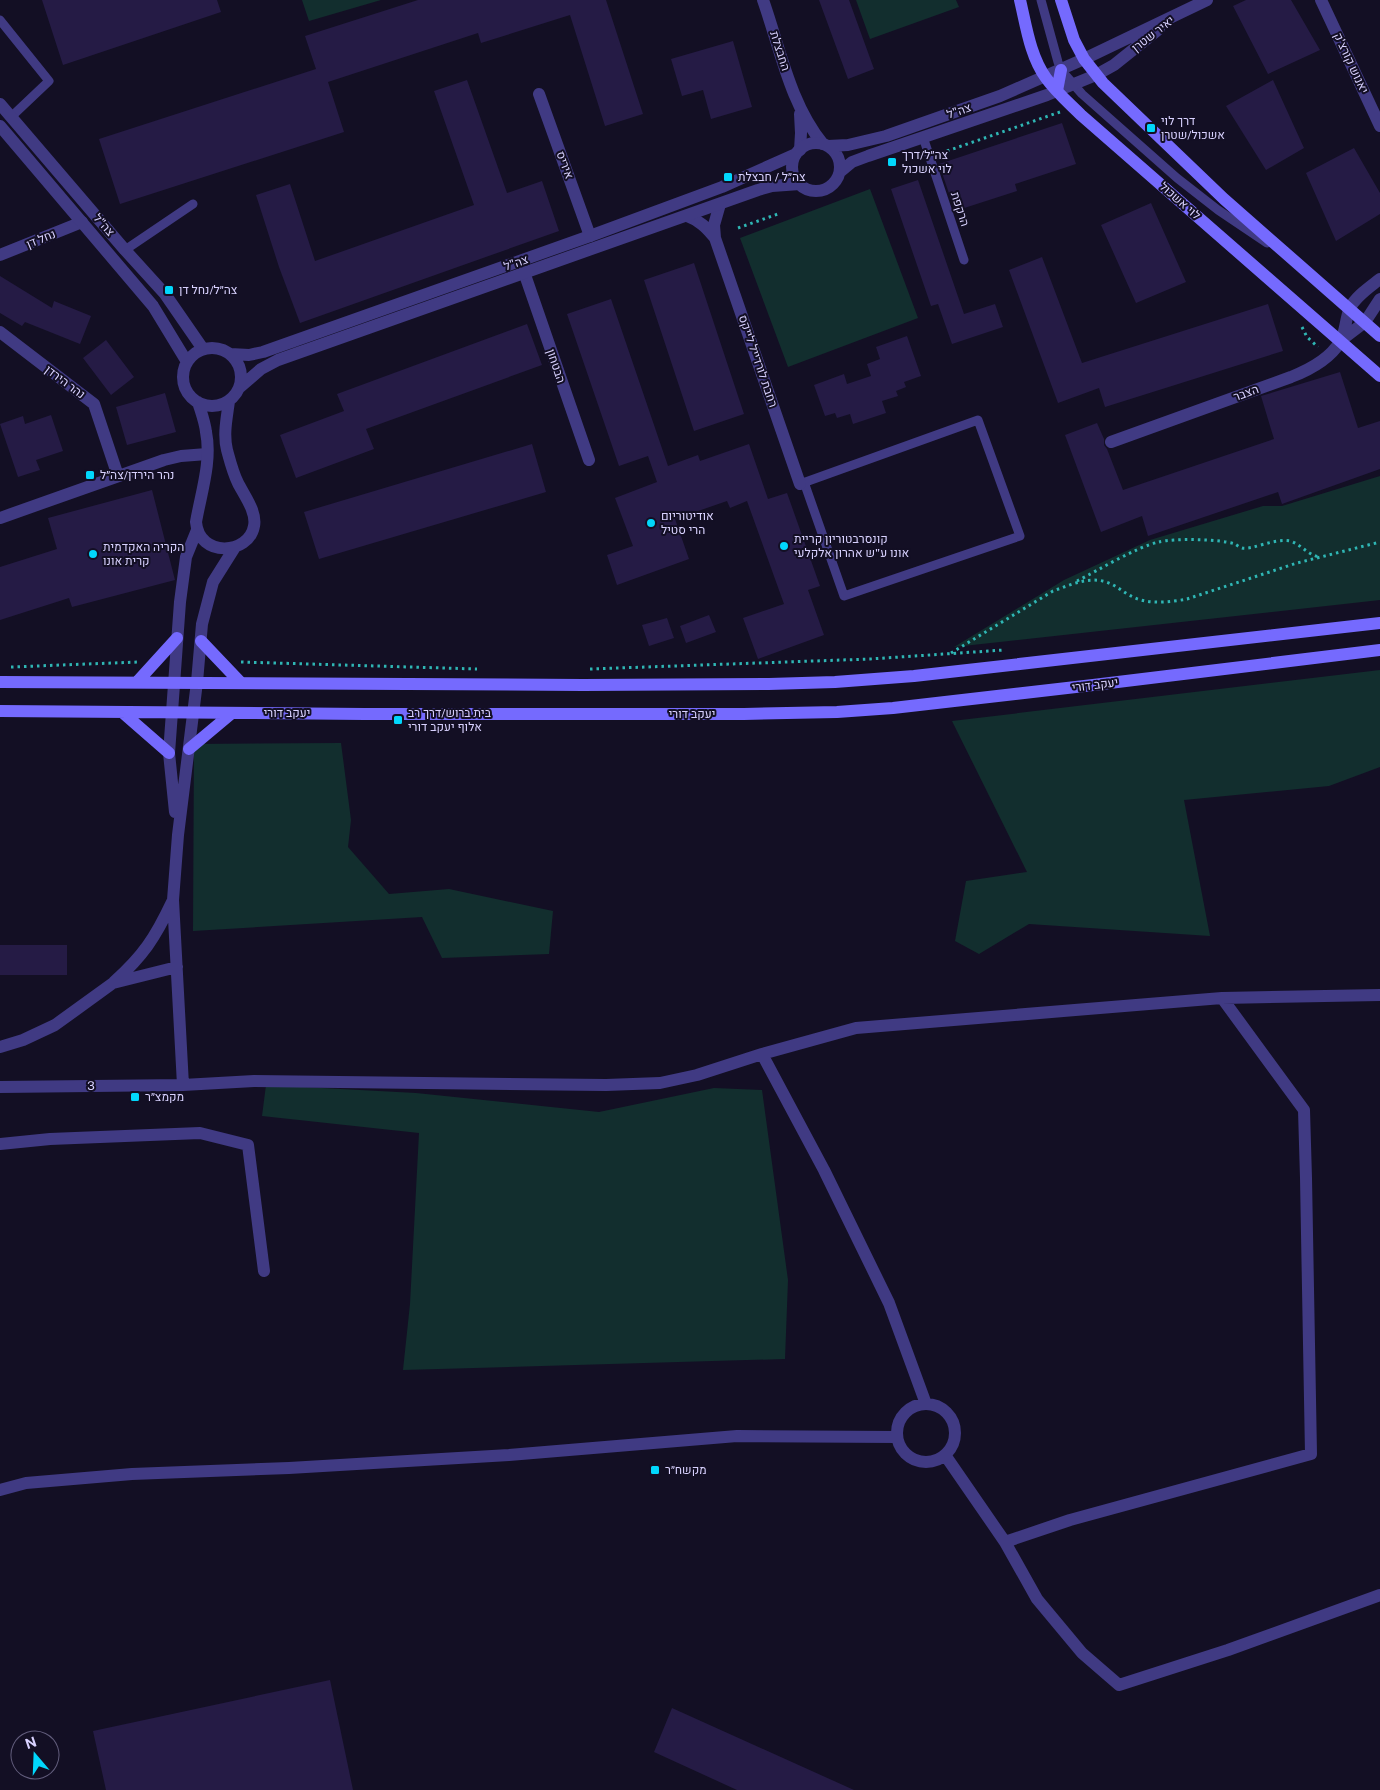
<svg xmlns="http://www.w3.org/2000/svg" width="1380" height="1790" viewBox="0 0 1380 1790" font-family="'Public Sans',Heebo,sans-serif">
<rect width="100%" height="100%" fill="#130f24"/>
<!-- green -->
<path fill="#122e2e" d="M302,0H381L309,21Z
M856,0H956L959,7L870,39Z
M870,189L918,318L788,367L740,238Z
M1380,476V600L954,647L1064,580L1150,540L1263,506H1282Z
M1380,670V767L1329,786L1184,800L1210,936L1029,924L979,954L955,941L966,881L1027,872L952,721Z
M341,743L351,820L348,847L389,894L449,889L553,911L549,954L442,958L422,917L193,931L194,744Z
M266,1085L416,1093L599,1112L714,1088L762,1090L788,1280L785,1359L403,1370L410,1304L419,1133L262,1116Z"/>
<!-- building -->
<path fill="#251b45" d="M42,0H217L221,12L63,65Z
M418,0H606L643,114L605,126L570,15L481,43L478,33L328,82L344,132L120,204L99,139L316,69L305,36Z
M819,0H849L874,69L848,79Z
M1246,0H1291L1320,50L1268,74L1233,6Z
M733,41L752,107L711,119L703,90L682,96L671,59Z
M467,80L507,193L542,181L559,231L300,323L279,267L256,195L290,184L315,261L474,205L434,91Z
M1273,80L1304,148L1266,170L1226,106Z
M1062,123L1076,164L1015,184L1017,191L955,211L939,164Z
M1354,148L1380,193V214L1336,241L1306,173Z
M918,180L964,314L995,304L1003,327L952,344L938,304L931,306L891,189Z
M1151,203L1186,282L1136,303L1101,225Z
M1042,257L1082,363L1268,304L1283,351L1105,407L1099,388L1058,403L1009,270Z
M694,263L744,414L694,431L644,280Z
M0,276L52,308L54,301L91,316L80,344L25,322L22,326L0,313Z
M611,299L668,466L698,455L700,461L749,444L768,499L787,493L820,586L808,590L824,635L758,659L743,618L784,604L747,501L730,508L727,501L675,519L689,559L617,585L607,555L633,546L615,498L657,482L648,456L619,466L567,314Z
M527,324L542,365L366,429L374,449L296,478L280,435L344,411L337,394Z
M907,336L921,376L904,382L906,387L896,391L898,396L882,401L886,413L853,424L850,414L837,418L835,413L825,416L814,385L844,374L847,384L871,376L867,364L880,359L876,347Z
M106,340L134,377L111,395L83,358Z
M1340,372L1358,428L1380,421V469L1282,504L1278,492L1148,536L1142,516L1101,532L1065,435L1097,423L1104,439V445L1107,449L1123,490L1274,439L1261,396Z
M165,393L176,432L127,445L116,407Z
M51,415L63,451L36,460L40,470L18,477L0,424L23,416L25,424Z
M532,444L546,492L319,559L304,512Z
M152,490L175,580L72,607L69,598L0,620V567L57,549L48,518Z
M709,615L716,632L686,643L680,626Z
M667,618L674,638L649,646L642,625Z
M0,945H67V975H0Z
M330,1680L353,1790H106L93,1731Z
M672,1708L854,1790H737L654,1752Z"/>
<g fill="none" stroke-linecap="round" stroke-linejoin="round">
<!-- path -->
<path stroke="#2fb6b4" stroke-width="3" stroke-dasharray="2.5 4" stroke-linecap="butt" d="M947,151L1060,112
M738,228L778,214
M1302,327L1307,337L1318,347
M1077,581C1099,570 1136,547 1159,542C1175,538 1220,539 1235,544C1237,545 1239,547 1242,548C1253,550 1274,538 1290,541C1301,544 1307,555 1320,557
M951,653L1053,591C1070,585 1089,576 1106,582C1116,585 1124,593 1133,597C1149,605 1171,602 1187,599L1297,563L1380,542
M241,662L477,669
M11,667L138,662
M590,669L870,659L1004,650"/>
<!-- service -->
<path stroke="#403a83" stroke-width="9" d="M1041,0L1058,62L1061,70L1082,94L1177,178L1218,210L1267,243
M0,20L49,81L11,117
M923,137L964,260
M125,250L193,204
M800,484L978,420L1020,536L844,596L804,482"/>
<!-- minor -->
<path stroke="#403a83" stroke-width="12" d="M763,0C780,48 790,104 823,144
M1321,0L1380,126
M1084,59L1207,0
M1096,75L1114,65L1159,29
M539,94L590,236
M800,114L801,133L800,150
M720,204L714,225L715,238L800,484
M687,216C700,221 706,227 715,238
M0,255L82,222
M524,272L589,460
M0,332L94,404L118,476
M1340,341L1365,322L1380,299
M1111,442L1291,377C1309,370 1329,360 1340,342C1346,332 1345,319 1350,308C1356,296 1370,287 1380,279
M0,518L164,460L181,456L207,454
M172,712L169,753L175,812
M114,982C143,956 155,938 172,902
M0,1047L23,1040L55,1025L113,983L177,967
M762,1054L824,1170L889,1303L926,1404
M183,1085L173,900L178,835L197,682
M0,1087L183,1085L254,1081L606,1085L660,1083L697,1075L762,1054L856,1028L1222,998L1380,995
M0,1144L50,1139L200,1133L248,1145L264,1271
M897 1433a29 29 0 1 1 58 0a29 29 0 1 1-58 0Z
M945,1455L1005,1542L1070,1520L1311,1454L1306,1178L1304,1110L1222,998
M0,1490L26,1483L132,1474L289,1468L509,1455L737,1436L897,1437
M1005,1542L1037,1599L1082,1653L1119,1685L1228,1650L1380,1595"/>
<!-- tertiary -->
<path stroke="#403a83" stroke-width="12" d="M0,104L125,250L165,294L203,349
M0,126L153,306L187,362
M792 167a24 24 0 1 1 48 0a24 24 0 1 1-48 0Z
M828,146L848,145L886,136L1000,96L1084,59
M840,172L852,162L868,156L1047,95L1096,75
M183 377a29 29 0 1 1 58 0a29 29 0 1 1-58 0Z
M230,354L249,355L263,352L590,236L722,187L796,154
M239,388L261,369L278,360L758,190L772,186L800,184
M198,402C201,412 205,422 206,432C212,461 201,493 196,522C199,558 249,555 254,526C257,512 244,495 238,483C233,473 230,461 227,450C223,434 227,417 229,401
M197,682L202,624L213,582L235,547
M172,712L180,602L186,557L197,530"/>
<!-- secondary -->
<path stroke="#756afe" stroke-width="12" d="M1020,0C1026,25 1030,56 1046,78C1056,92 1069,103 1081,115L1380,376
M1061,0L1074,40L1084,59L1103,83L1224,199L1380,336
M1057,91L1061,70
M201,641L240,682
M0,682L583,685L769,684L835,682L914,676L1380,623
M137,682L177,638
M0,711L365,714H744L837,712L893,708L1093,685L1380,650
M122,712L169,753
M189,749L232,713"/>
</g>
<!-- markers -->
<g fill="#01d7fc" stroke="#130f24" stroke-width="2">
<rect x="1146" y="123" width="10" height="10" rx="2.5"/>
<rect x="887" y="157" width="10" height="10" rx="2.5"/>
<rect x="723" y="172" width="10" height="10" rx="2.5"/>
<rect x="164" y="285" width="10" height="10" rx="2.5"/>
<rect x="85" y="470" width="10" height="10" rx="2.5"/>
<circle cx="651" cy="523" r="5"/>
<circle cx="784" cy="546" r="5"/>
<circle cx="93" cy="554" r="5"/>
<rect x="393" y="715" width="10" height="10" rx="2.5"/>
<rect x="130" y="1092" width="10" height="10" rx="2.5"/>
<rect x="650" y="1465" width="10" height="10" rx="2.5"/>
</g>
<g text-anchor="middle" stroke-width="4" stroke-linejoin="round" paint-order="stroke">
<!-- street labels -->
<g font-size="12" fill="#d9d2ff" stroke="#130f24">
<text transform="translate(1153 34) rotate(-38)" y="4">יאיר שטרן</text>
<text transform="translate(780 51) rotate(72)" y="4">החבצלת</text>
<text transform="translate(1351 63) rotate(65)" y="4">יאנוש קורצ'ק</text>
<text transform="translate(959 111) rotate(-19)" y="4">צה"ל</text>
<text transform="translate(565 165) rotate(70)" y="4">איריס</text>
<text transform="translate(1180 201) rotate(41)" y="4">לוי אשכול</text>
<text transform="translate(960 209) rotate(72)" y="4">הרקפת</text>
<text transform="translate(104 225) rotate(49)" y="4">צה"ל</text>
<text transform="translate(41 239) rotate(-22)" y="4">נחל דן</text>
<text transform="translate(516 263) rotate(-19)" y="4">צה"ל</text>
<text transform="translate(758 361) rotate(71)" y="4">רחבת לורדייל לייקס</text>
<text transform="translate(556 366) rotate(71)" y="4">הבטחון</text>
<text transform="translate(65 382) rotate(37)" y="4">נהר הירדן</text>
<text transform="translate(1246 393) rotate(-20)" y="4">הצבר</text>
<text transform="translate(1095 685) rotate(-7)" y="4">יעקב דורי</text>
<text x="287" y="717">יעקב דורי</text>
<text x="692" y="718">יעקב דורי</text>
<text transform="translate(91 1086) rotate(-1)" y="4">3</text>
</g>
<!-- poi labels -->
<g font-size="12" fill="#d9d2ff" stroke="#130f24" text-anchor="start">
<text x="1161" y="125">דרך לוי<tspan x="1161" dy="14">אשכול/שטרן</tspan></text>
<text x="902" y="159">צה״ל/דרך<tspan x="902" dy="14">לוי אשכול</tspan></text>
<text x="738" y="181">צה״ל / חבצלת</text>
<text x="179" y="294">צה״ל/נחל דן</text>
<text x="100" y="479">נהר הירדן/צה״ל</text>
<text x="661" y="520">אודיטוריום<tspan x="661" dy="14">הרי סטיל</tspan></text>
<text x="794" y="543">קונסרבטוריון קריית<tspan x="794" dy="14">אונו ע"ש אהרון אלקלעי</tspan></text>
<text x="103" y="551">הקריה האקדמית<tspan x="103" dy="14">קרית אונו</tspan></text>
<text x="408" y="717">בית ברוש/דרך רב<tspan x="408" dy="14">אלוף יעקב דורי</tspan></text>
<text x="145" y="1101">מקמצ״ר</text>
<text x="665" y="1474">מקשח״ר</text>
</g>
</g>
<!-- north arrow -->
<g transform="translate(35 1755) rotate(341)"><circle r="24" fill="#130f24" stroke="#625d7c"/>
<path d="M0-4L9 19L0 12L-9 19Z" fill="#01d7fc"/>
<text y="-8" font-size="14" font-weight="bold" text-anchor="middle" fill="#d9d2ff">N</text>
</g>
</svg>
